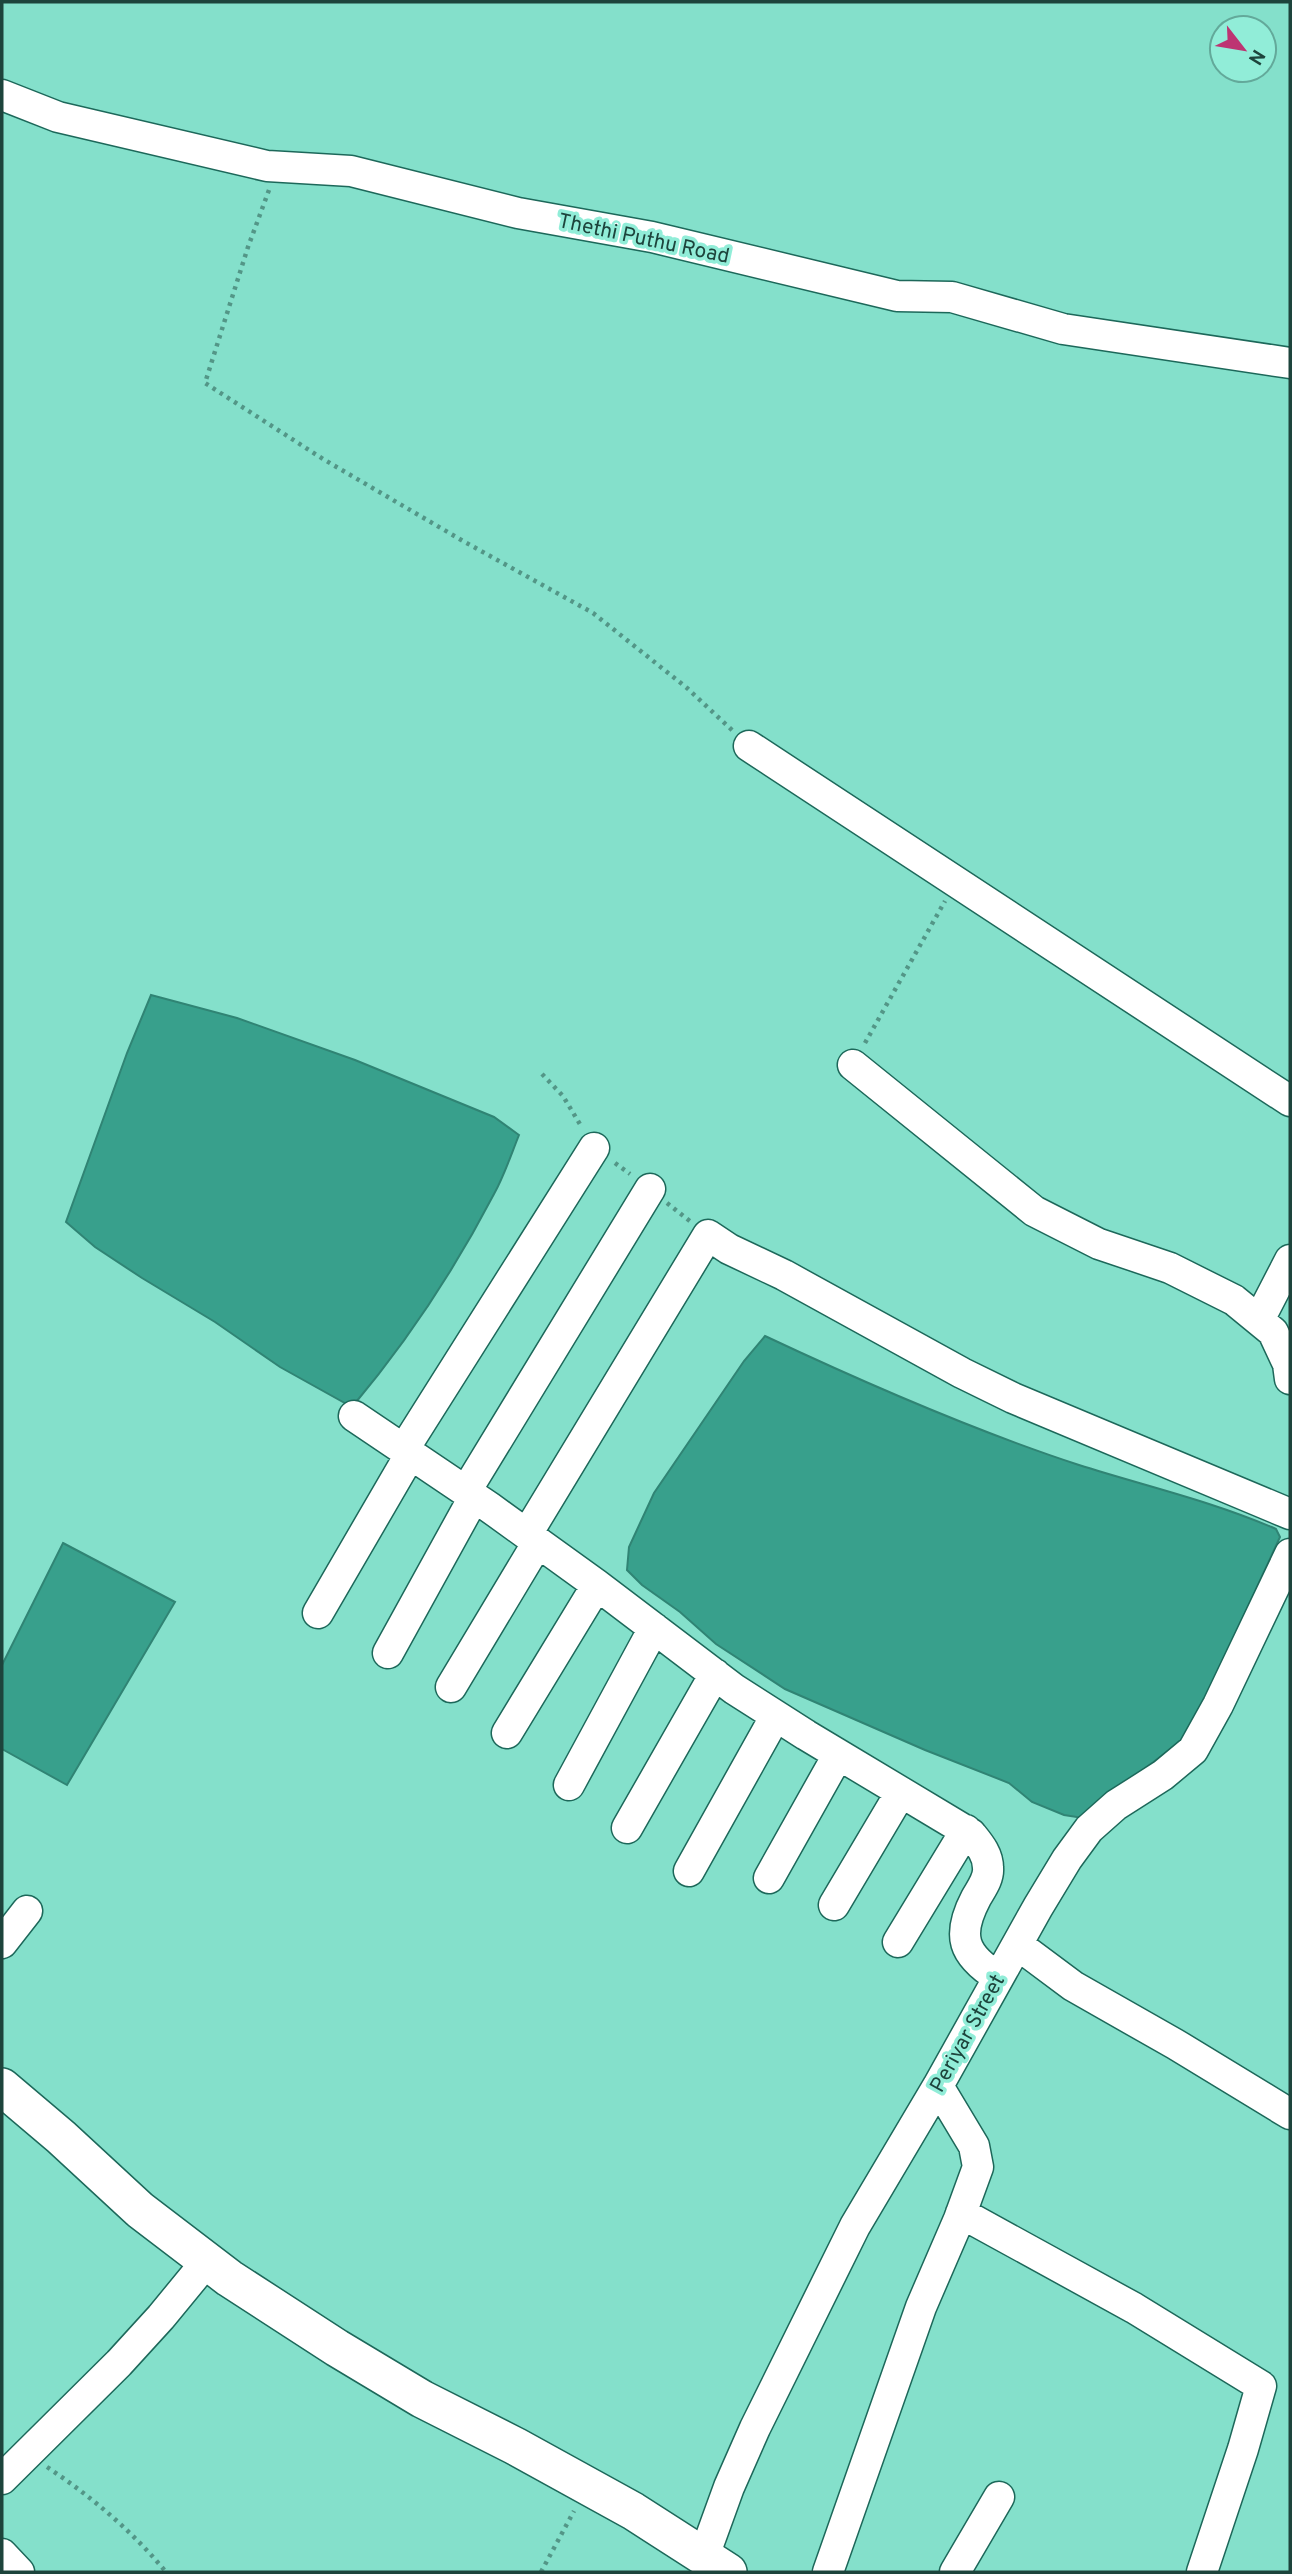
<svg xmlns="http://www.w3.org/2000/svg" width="1292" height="2574" viewBox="0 0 1292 2574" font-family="Overpass,sans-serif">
<rect width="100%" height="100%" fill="#84e0cb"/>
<!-- water -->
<path fill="#38a08c" stroke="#308474" stroke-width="2" d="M151,995L237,1018L355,1060L494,1117L519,1135C511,1155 504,1176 494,1194C455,1269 406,1343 352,1407L280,1367L215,1322L142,1278L95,1247L66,1222L127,1053Z
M765,1336C867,1384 972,1430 1079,1465C1145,1486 1212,1501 1276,1529L1280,1537L1189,1735L1106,1798L1083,1818L1064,1815L1032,1802L1009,1783L925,1750L785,1689L716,1644L680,1612L642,1585L627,1570L629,1547L654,1493L744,1361Z
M63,1543L175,1602L67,1785L2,1749V1665Z"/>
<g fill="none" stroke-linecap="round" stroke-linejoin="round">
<defs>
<path id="minor" d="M2,95L58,117L267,166L351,171L518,213L652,237L897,296L952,297L1063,329L1290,363
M749,746L1290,1101
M853,1065L1034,1211L1099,1244L1170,1268L1234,1300L1273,1332L1288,1364L1290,1379
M1259,1320L1290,1260
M354,1416L489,1507L597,1585L734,1689L806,1735L971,1834C979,1844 988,1854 988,1868C989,1879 981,1889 976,1898C956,1936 963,1955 998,1977
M404,1449L594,1148
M466,1491L650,1189
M527,1534L708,1235L729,1249L784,1275L962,1373L1013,1398L1290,1514
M318,1613L411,1453
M388,1653L474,1497
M451,1687L538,1542
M507,1733L597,1585
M569,1785L654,1628
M627,1828L715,1674
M689,1871L775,1717
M769,1878L838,1755
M834,1905L901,1792
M898,1942L966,1830
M2,1943L27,1911
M1018,1945L1073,1986L1175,2044L1290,2114
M961,2213L1134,2308L1261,2386L1243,2449L1202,2572
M2,2479L119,2363L161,2317L207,2261
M2,2554L19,2572
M704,2556L729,2487L755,2428L855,2226L938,2086L1038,1907L1067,1859L1089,1829L1116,1805L1163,1775L1193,1750L1218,1705L1290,1554
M828,2572L921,2307L959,2219L978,2167L974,2146L938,2086
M955,2572L999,2497"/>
<path id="major" d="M2,2087L61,2137L140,2210L229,2278L337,2348L422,2399L515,2446L633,2511L728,2572"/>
</defs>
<!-- minor casing -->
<use href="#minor" stroke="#1d685a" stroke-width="33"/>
<!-- major casing -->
<use href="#major" stroke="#1d685a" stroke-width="40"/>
<!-- path -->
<path stroke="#539687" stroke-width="4.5" stroke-dasharray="3.5 5" stroke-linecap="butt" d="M269,190L248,247L205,383L323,459L463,541L593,613L687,688L733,731
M865,1043L945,901
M542,1074L563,1096L581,1126
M615,1163L630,1174
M667,1203L691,1222
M47,2467C92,2497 132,2531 166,2572
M541,2572L574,2511"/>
<!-- minor -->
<use href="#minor" stroke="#fff" stroke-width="30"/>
<!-- major -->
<use href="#major" stroke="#fff" stroke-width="37"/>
</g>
<g text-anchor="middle" stroke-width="7" stroke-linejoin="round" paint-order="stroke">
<!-- street labels -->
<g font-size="21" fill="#1d443c" stroke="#91edd8">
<text transform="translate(644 238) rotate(12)" y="7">Thethi Puthu Road</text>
<text transform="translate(967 2033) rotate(-61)" y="7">Periyar Street</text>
</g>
</g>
<!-- border -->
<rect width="1292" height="2574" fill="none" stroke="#1d443c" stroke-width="7"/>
<!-- north arrow -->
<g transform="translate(1243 49) rotate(121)"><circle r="33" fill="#91edd8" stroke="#63a99a" stroke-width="2"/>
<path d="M0-5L12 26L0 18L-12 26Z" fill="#bd3472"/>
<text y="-10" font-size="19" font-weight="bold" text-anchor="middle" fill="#1d443c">N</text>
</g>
</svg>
